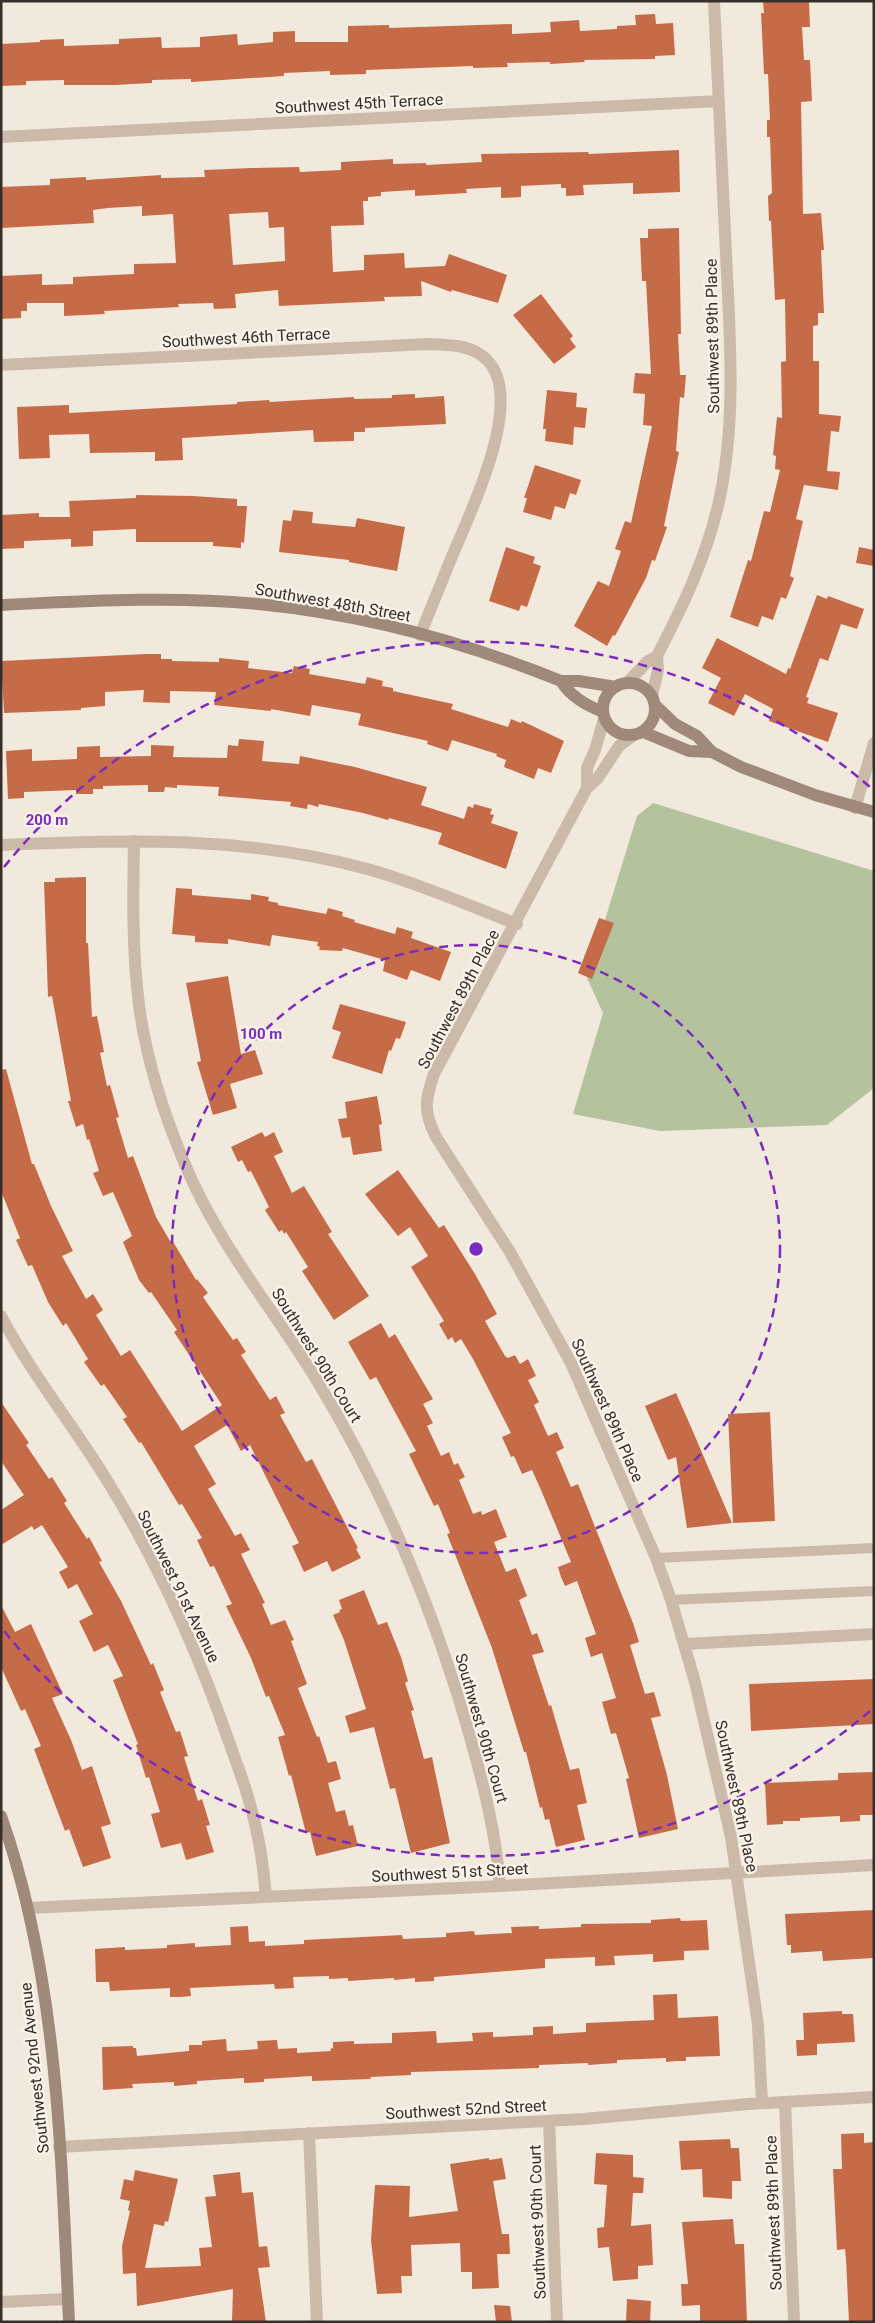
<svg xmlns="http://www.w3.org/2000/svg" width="875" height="2323" viewBox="0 0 875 2323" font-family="Roboto,sans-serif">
<rect width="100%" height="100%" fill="#f2e9dd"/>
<!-- green -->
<path fill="#b4c29d" d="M653,803L874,871V1088L827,1125L660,1131L573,1114L603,1013L587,978L637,816Z"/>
<!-- building -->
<path fill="#c66b48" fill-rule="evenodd" d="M763,1H809L810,27H802L804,60H810L812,101L801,102L803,214L821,213L824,250H821L824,313H818V325L813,326V361H819V414L841,416L839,432L831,431L827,471L840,472L838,490L804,485L796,519L803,521L790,576L794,578L786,599L781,597L773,620L762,616L758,627L730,617L748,560L751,561L764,511L770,512L780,470L775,469L776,456L773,455L777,417L782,418L781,362L786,361L785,299L775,300L771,221H769L768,196L772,193L770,137H767V120H770L768,74H764L761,13H764Z
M655,14L656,24L673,23L675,55L655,56V59L584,60L585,62L550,64V62L507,63L508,67L473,68V66L366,70V74L330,75V71L284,73V76L191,82V79L152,80V83L114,85H64V80L26,81V85L1,86V44L40,42V40L64,39V46L119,44V39L161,37L162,48L200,47V37L237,34L238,45L273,42V32L295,31V42H348V26L389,25V28L512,24V34L551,32L550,22L579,20L580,31L617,29V26L636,25L635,15Z
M679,150L680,192L633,194V183L583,185L584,195L566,196V188H561V184L521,186V197L501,198V187L466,189L467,193L415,196V190L381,192V196L368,197V201H363L364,225L331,226L333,272L364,270V255L404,253L405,268L445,266L449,254L507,275L498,303L452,290L451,292L421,281L422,296L384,297L385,301L279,306L278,290L235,294L236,308L214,309L213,303L178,304L179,307L104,311L105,314L64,316V303H27V311H21V318L1,319V276L42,274V285L73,284V277L134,274V264L176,263L173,214L142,216V206L108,208L93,210L94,223L1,228V187L50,185V179L86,177V180L161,175V178L205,177L204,170L252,168L299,167L300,172L341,170V162L393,159V164L426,163V165L482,162L481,154L588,152L589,154ZM268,212L269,228L284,227L285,261L233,265L229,214Z
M679,228L681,334H678L680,375H686L684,398L680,397L676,451L679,452L664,526L667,527L655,561L652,560L646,578L615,636L613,635L607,646L574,626L598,581L609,586L621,551L615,549L625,521L631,523L652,426L643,425L645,394L633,393L635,373L651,374L646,281H642L640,238H648V229Z
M541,294L573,336L570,339L576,347L554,364L513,315Z
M547,390L577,393L576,407L587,408L585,428L574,427L573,445L545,441L546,429H543Z
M415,394V398L444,396L446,424L365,428V432H354V441L314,442L313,430L182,438L183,460L155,461V452L90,453L89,434L49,435L50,458L19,459L17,407L69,405V413L237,404V402L269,400L270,402L354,397V399L392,398V395Z
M535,465L581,480L576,495L570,493L565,509L555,506L551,520L523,512L527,498H524Z
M136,495L193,496L237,499V506H247L244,543L241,542V548L213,546V542H136V529L93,531V546L71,547V539L24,541V548L1,549V515L39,513V517H70L69,501L136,498Z
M293,510L313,512L312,523L355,527L357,518L405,527L397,571L349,562V560L279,552L283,520L291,521Z
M506,547L535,557L533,563L541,566L527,607L521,605L519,611L489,601Z
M859,547L874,550V566L856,563Z
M817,595L827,599L828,596L864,609L857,629L841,624L828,661L820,658L806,697L809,698L807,703L838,713L828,742L769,721L773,709L745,694L734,716L708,703L721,678L702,668L717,638L786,674L788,668L790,669Z
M146,654H161V659H172V661L219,662V658L249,661L248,668L292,673L294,666L310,669L309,674L365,684L367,677L383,681L382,686L393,688V691L453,704L451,709L508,727L511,719L521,723L522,721L564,741L551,773L538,768L534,779L504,767L506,760L496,756L497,754L452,740L448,751L427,744L428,741L358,725L361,714L358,713L312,705L310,716L271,709V711L214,705L216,692L170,691V703L143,702L144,690L105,692V706L81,708V710L4,713L1,661Z
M239,739L264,741L262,761L299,764L300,756L355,767L427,787L421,805L464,819L468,806L473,808L474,804L492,809L490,814L494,815L491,823L518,832L506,869L438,844L442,833L389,818L388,820L363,813L319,804L318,807L308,804L307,809L290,806L291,802L218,796L219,787L177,785V788L165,787L164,792H148V785L103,786V789H93V794H76V790L24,792V798L8,799L6,751L32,749V761L77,759V747L100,746V757L151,756V745L174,746L173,757L227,758L228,745L238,746Z
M86,877V943H88L92,1017L97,1016L104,1052L100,1053L107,1086L110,1085L119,1117L116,1118L128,1158L133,1156L156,1217L170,1241L172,1240L196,1280L197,1279L208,1293L203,1297L233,1340L237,1338L246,1352L241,1355L270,1400L276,1396L285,1413L280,1415L306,1462L312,1459L358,1548L356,1549L361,1558L332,1572L327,1561L304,1572L292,1546L299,1543L250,1445L241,1451L227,1425L194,1446L216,1484L208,1489L235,1536L241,1533L250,1550L241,1554L265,1603L262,1604L271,1625L285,1620L294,1640L291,1641L307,1684L298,1688L317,1737L319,1736L328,1763L336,1761L341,1779L328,1783L336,1812L345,1810L349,1826L353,1825L358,1846L316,1856L310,1832L306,1833L291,1775L289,1776L278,1737L285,1735L269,1696L266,1697L251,1658L226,1606L232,1604L214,1566L210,1567L197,1540L202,1538L182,1504L179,1505L141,1442L139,1443L123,1419L127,1417L104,1384L101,1386L84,1362L88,1359L66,1323L63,1326L48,1302L32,1265L28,1266L16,1240L20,1238L1,1191V1070L6,1069L32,1164H34L51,1206L73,1251L62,1256L86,1299L93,1294L103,1310L96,1315L121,1356L130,1350L182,1431L222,1405L174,1332L177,1330L151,1292L149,1293L139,1280L123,1242L132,1236L113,1192L103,1196L93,1173L99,1171L89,1139L87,1140L83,1124L76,1127L68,1101H71L52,996L48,997L44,882H55V878Z
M176,888L192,889V895L251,900V894L269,897L268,901L278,903V905L326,914L328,908L343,912L342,916L355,920L354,922L395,934L397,927L413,932L411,938L451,952L440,981L411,970L407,980L383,971L385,960L343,948L342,951L319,950L320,947L317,946L318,942L272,935L270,946L228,939V944L195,942V936L172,934Z
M599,918L614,923L592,979L578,973Z
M228,976L241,1054L255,1050L263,1074L230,1084L237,1108L213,1115L197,1062L201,1061L186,983Z
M340,1004L406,1022L400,1039L396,1038L391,1051L389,1050L382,1074L332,1058L341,1032L332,1029Z
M377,1096L382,1124L379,1125L382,1151L353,1155L350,1137L342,1138L338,1119L347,1118L345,1102Z
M262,1132L265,1137L274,1132L283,1152L274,1156L292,1193L304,1186L332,1232L328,1234L369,1296L334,1320L302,1271L308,1267L286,1232L284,1234L282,1230L279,1232L265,1210L269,1207L251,1171L248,1172L242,1160L238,1162L231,1147Z
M398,1170L439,1228L444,1225L475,1274L497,1314L485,1321L505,1356L508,1358L515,1355L520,1364L528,1359L536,1376L528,1380L539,1402L534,1405L548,1436L557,1432L564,1448L556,1452L571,1487L578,1484L633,1623L639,1642L630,1645L645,1694L654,1692L661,1716L651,1718L667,1775L678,1829L639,1838L626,1779L629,1778L616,1733L611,1734L602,1702L616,1698L602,1653L591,1657L585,1638L596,1634L577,1581L565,1586L561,1577L558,1567L571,1562L541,1490L532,1470L522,1474L514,1456L511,1457L502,1437L511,1433L473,1359L461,1339L455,1343L452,1337L448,1340L439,1324L444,1321L411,1267L428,1256L410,1227L398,1236L365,1194Z
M381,1323L389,1338L395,1334L433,1399L423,1404L433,1423L427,1426L441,1456L449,1452L454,1465L458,1463L465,1477L459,1480L473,1514L481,1511L482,1515L496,1509L507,1537L494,1542L506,1572L516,1568L527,1596L519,1600L532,1635L537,1633L544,1652L532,1655L549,1706L551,1705L570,1770L579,1768L587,1803L577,1805L585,1840L556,1847L549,1819L545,1820L542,1807L540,1808L526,1752H524L492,1648L447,1534L450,1533L438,1504L434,1506L409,1454L416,1451L376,1377L370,1380L348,1342Z
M676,1393L691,1427L732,1523L687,1528L676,1457L668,1460L645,1406Z
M1,1402L29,1443L26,1445L49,1479L52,1477L67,1501L64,1503L87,1539L89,1537L102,1561L99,1562L121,1601L151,1665L153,1663L164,1690L160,1692L176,1732L180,1731L188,1756L184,1757L198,1801L202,1799L210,1825L206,1826L214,1852L186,1860L181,1843L161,1848L151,1814L160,1812L149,1777L146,1778L136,1745L138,1744L113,1680L123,1676L108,1645L94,1652L79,1621L93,1614L77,1584L68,1589L59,1572L68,1567L42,1525L34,1530L32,1526L1,1545V1510L24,1495L1,1461Z
M770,1412L775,1521L733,1523L728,1414Z
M364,1590L378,1625L387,1622L401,1657L408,1681L405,1683L414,1710L411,1711L424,1759L432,1757L450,1843L411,1853L395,1788L390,1789L374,1727L350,1733L345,1716L366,1709L344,1640L333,1615L340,1612L339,1610L342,1609L339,1600Z
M1,1605L15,1632L31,1624L63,1694L52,1698L71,1740L82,1770L92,1766L111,1824L101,1827L111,1858L83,1867L69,1829L65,1831L34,1749L41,1746L25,1709L21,1711L1,1667Z
M874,1679V1724L751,1731L749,1684Z
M874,1772V1815H860V1821L840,1822V1816L800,1818V1821H783V1824L767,1825L765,1783L838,1780V1773Z
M874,1910V1958L823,1961L822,1951L791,1953V1945H787L785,1914Z
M680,1918L681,1921L707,1920L709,1950L684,1951V1960L653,1962V1954L614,1956L615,1965L595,1966V1957L545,1959V1968L434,1977V1981L415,1982V1978L394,1980V1978L348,1981V1978L329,1979V1976L293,1977L294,1988L275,1989L274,1984L190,1988L191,1996L181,1997H170V1988L110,1991L109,1982H96L95,1949L125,1947V1950L167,1948V1945L195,1943V1947L231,1945L230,1927L248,1926L249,1942L265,1941V1946L304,1944V1940L402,1935L403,1939L446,1937V1933L474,1931L475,1935L512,1933L511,1927L539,1926V1929L581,1927V1924L651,1923V1920Z
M677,1994L678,2018L718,2016L720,2056L686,2057V2061H676L666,2062V2058L617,2060V2063L588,2065V2063L539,2065V2068L411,2072V2075L370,2077L371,2079L312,2081V2076L264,2079V2082L244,2083V2078L197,2081V2084L174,2086V2082L132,2084L133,2088L103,2090L102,2047L133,2046V2048H136L137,2056L189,2051V2045H202V2041L226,2039L227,2051L258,2049L257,2041L277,2040L278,2049L297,2048V2053L331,2051L330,2049L333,2048V2042L354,2041V2044L392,2043V2033L436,2031L437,2043L473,2041L472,2033L493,2032V2037L533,2035V2027L553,2026V2034L586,2032V2023L654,2020L653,1995Z
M842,2011V2014H853L855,2042L817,2044V2055L797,2056L796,2040H804L803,2013Z
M864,2133V2143L874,2142V2322H849L846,2259L845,2249L837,2250L833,2169H842L841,2134Z
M730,2139L731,2148H739L741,2181H732V2199L703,2197L702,2169L681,2170L679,2141Z
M596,2153L633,2155V2177L644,2178L643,2193H633L631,2226L651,2224L653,2265L638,2266V2279L613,2281L609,2247L598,2248L597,2228L604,2227L607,2185L594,2184Z
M489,2158V2160L502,2158L506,2179L493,2181L502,2234H509L510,2254H497L499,2288L472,2289V2272H461L460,2243L411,2245L412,2276H401L402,2293L377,2294L371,2240L375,2185L410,2186L409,2217L458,2211L450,2164Z
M135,2170L178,2179L168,2222L165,2221L164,2226L154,2224L145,2268L201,2266L199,2248L212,2247L205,2197L216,2196L213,2175L240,2172L242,2193L253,2192L259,2247L267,2246L270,2267L258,2268L266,2322H232L233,2289L137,2306L136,2273L123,2274L122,2246L130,2211L128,2210L130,2201L120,2199L124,2179L133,2181Z
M733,2219L735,2244H744L747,2322L700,2321V2305L682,2306L681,2284H688L682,2222Z
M627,2299L651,2301L650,2322H626Z
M494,2305L510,2306L512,2322H496Z"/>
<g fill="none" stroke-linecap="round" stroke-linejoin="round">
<!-- lane -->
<path stroke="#cbbaa9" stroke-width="10" d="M656,1558L874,1548
M671,1600L874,1591"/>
<!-- street -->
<path stroke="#cbbaa9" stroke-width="12" d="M1,137L719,101
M1,365L428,344C449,345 472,344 488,361C525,401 471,511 453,554C442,581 431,608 420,635
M627,683L647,662L657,656C682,608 705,560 718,506C737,423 730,339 726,254C722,170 718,86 714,1
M652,696L658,670L657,656
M634,735L619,746L598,778L587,788L434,1074C425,1100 423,1111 436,1137L510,1252L571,1363L656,1558L671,1600L695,1682L731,1837L758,2025L762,2103
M587,788V768L595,750L604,719
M855,808L874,743
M134,841C133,896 132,950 139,1005C146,1058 163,1112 184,1162C216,1241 272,1307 316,1379C383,1489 435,1613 470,1737C484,1786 496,1834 500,1886
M1,845C126,839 249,836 371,870C420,884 468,905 517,924
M1,1316C32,1375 74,1426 108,1482C158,1563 198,1652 229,1742C240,1772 251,1802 257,1833C262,1854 264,1875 266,1897
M684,1644L874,1634
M28,1908L500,1886L874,1865
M785,2102L794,2322
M549,2121L557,2322
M309,2133L317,2322
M59,2147L584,2119L748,2104L874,2097
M1,2302L67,2299"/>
<!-- secondary -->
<path stroke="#9f897a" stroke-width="12" d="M1,605C87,601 173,596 258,604C361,614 465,642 561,681H579L616,687
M561,681C571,697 586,705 603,712
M603 709a26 26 0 1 1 52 0a26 26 0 1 1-52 0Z
M655,705L675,724L697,736L712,752L741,767L815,795L874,812
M643,732L689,751L712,752
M1,1816C58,1977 61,2152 69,2322"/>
</g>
<!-- distance rings -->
<g fill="none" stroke="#7b2cbf" stroke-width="2.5" stroke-dasharray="9 6">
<circle cx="476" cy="1249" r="304"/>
<path d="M870 1711A607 607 0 0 1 4 1631M4 867A607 607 0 0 1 870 787"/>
</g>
<g text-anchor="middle" stroke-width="4.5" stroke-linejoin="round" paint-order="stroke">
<!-- street labels -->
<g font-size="16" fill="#382e29" stroke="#faf3ea">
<text transform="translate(359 103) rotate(-3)" y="6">Southwest 45th Terrace</text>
<text transform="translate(712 336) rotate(-91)" y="6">Southwest 89th Place</text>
<text transform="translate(246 337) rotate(-3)" y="6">Southwest 46th Terrace</text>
<text transform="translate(333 602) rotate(10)" y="6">Southwest 48th Street</text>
<text transform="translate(458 999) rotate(-62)" y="6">Southwest 89th Place</text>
<text transform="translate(317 1355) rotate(58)" y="6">Southwest 90th Court</text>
<text transform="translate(608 1410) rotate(66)" y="6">Southwest 89th Place</text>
<text transform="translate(179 1586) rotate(64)" y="6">Southwest 91st Avenue</text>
<text transform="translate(482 1728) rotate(74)" y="6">Southwest 90th Court</text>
<text transform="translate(737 1796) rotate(78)" y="6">Southwest 89th Place</text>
<text transform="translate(450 1872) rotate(-3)" y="6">Southwest 51st Street</text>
<text transform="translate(34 2068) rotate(-96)" y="6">Southwest 92nd Avenue</text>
<text transform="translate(466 2109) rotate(-3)" y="6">Southwest 52nd Street</text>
<text transform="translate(773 2213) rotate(-92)" y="6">Southwest 89th Place</text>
<text transform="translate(537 2222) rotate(-92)" y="6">Southwest 90th Court</text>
</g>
</g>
<circle cx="476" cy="1249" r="8" fill="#7b2cbf" stroke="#faf3ea" stroke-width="2.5"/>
<g font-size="15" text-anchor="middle" font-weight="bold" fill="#7b2cbf" stroke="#faf3ea" stroke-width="4.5" stroke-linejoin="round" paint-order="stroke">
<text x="47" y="825">200 m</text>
<text x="261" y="1039">100 m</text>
</g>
<!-- border -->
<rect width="875" height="2323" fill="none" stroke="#382e29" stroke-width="5"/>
</svg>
